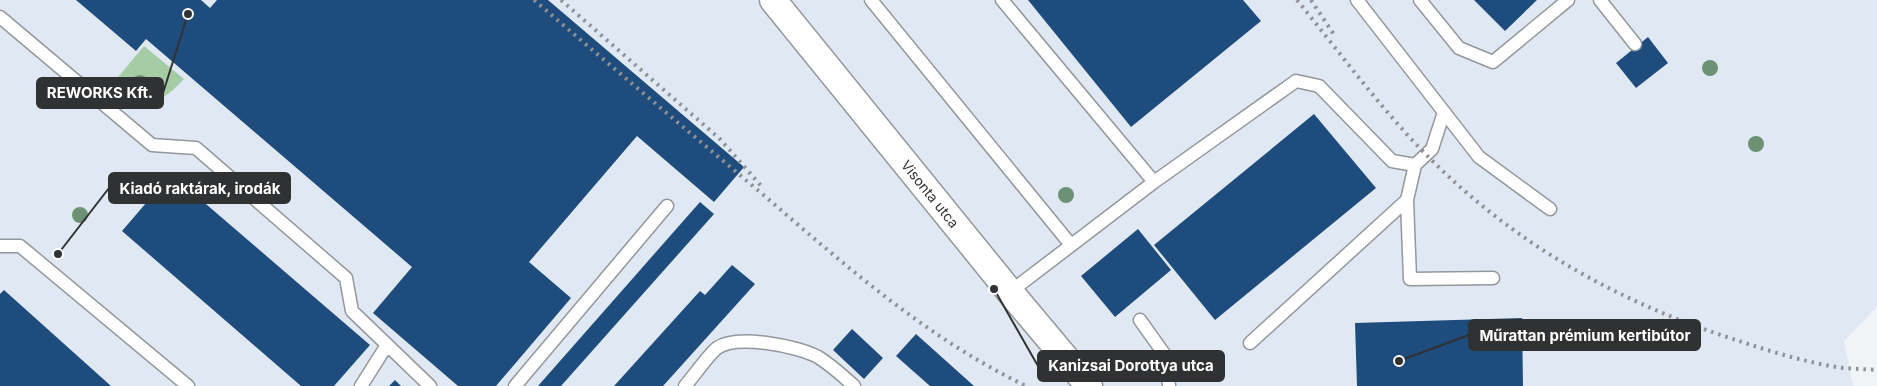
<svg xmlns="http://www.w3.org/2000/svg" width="1877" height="386" viewBox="0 0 1877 386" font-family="Inter,sans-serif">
<rect width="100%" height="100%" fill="#f0f4f7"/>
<!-- built -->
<path fill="#e0e9f3" d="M0,0H1877V307L1844,341L1853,386H0Z"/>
<!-- green -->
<path fill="#a6cca6" d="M144,46L184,79C158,107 140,111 109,88Z"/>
<!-- building -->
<path fill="#1e4c7d" d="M76,0H201L210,8L217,0H548L744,167L714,202L637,136L529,262L571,298L496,386H458L373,313L412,267L146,39L136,51Z
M1028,0H1243L1261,21L1131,127Z
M1474,0H1537L1505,31Z
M1648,37L1668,63L1636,88L1616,63Z
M1314,114L1376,188L1215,320L1154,245Z
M171,174L370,345L334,386H301L122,231Z
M700,202L714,214L561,386H538Z
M1138,229L1171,270L1115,317L1081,276Z
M732,265L755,284L663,386H614L700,291L705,295Z
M4,290L111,386H0V294Z
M1522,318L1523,386H1357L1355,323Z
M852,329L883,358L864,379L833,350Z
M916,334L974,386H930L896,356Z
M395,380L401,386H389Z"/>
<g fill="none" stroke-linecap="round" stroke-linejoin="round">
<defs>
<path id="lane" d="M871,0L1071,245
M1002,0L1154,182
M1420,0L1459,48L1493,62L1568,0
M1600,0L1635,44
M0,17L152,145L196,148L346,278L352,311L430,386
M1444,112L1479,157L1550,209
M1407,200L1410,279L1493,278
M0,246H20L188,386
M1010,292L1154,182L1296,81L1319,86L1392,161L1415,165L1432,149L1444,112L1357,0
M1140,320L1167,358L1169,386
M1250,343L1407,200L1415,165
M361,386L387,345
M515,386L667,206
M685,386C693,377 709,354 717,348C737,334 798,346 818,357C831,365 842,375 854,386"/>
<path id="street" d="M773,0L1010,292L1089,386"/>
</defs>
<!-- lane casing -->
<use href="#lane" stroke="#94979b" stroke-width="15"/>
<!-- street casing -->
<use href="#street" stroke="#94979b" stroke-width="29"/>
<!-- lane -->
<use href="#lane" stroke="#fff" stroke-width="12"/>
<!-- street -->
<use href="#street" stroke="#fff" stroke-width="26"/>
<!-- rail -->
<path stroke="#8f9194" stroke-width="4" stroke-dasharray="2.5 5" stroke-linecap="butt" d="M534,0C611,66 689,132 767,198C848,268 929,339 1026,386
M561,0L720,139L763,188
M1297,0C1345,59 1391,123 1447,175C1529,252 1627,305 1733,339C1766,350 1801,361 1836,367C1849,369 1863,369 1877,370
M1311,0L1335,36"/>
</g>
<!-- trees -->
<g fill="#6c9175">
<circle cx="1710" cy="68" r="8"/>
<circle cx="140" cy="83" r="8"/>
<circle cx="1756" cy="144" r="8"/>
<circle cx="1066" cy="195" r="8"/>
<circle cx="80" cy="215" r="8"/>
</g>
<g text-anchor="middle" stroke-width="5" stroke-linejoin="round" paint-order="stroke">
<!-- street labels -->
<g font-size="14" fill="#303133" stroke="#fff">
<text transform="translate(930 194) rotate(51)" y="5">Visonta utca</text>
</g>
</g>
<!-- callouts -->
<path fill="none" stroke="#303133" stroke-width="2" d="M188 14L163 93M58 254L109 188M1399 361L1469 335M994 289L1038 366"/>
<g fill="#303133" stroke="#fff" stroke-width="2">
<circle cx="188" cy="14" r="5"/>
<circle cx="58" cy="254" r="5"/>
<circle cx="1399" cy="361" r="5"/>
<circle cx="994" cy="289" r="5"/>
</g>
<g fill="#303133" stroke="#303133" stroke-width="2">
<rect x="37" y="78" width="126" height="30" rx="5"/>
<rect x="109" y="173" width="181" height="30" rx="5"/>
<rect x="1469" y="320" width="231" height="30" rx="5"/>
<rect x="1038" y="351" width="186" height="30" rx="5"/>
</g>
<g font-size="15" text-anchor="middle" font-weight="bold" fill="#fff">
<text x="100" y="98">REWORKS Kft.</text>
<text x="200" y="194">Kiadó raktárak, irodák</text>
<text x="1585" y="341">Műrattan prémium kertibútor</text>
<text x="1131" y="371">Kanizsai Dorottya utca</text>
</g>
</svg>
